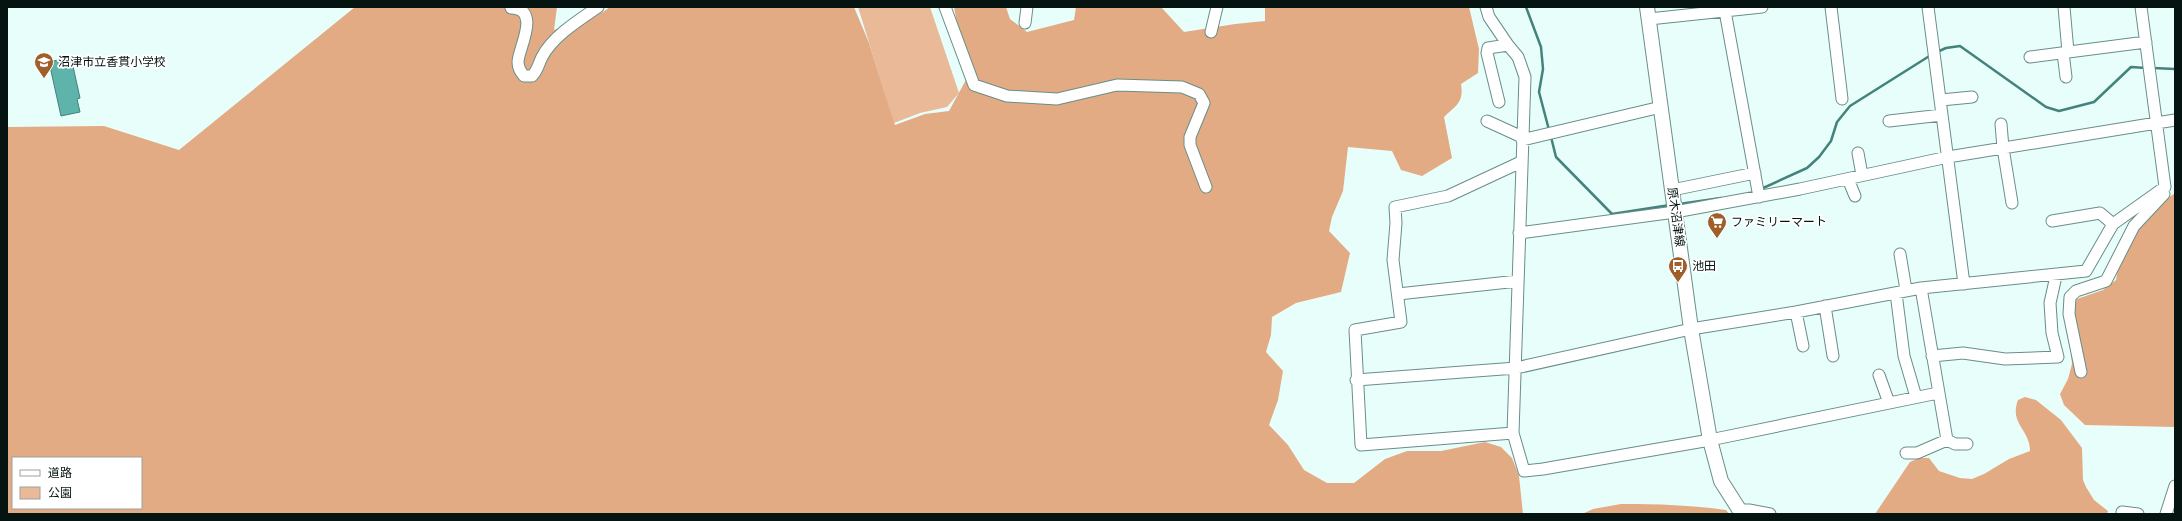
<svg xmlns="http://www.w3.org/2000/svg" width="2182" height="521" viewBox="0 0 2182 521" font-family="'Public Sans','Noto Sans JP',sans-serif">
<rect width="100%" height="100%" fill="#e7fefb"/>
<!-- green -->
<path fill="#eab998" d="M858,7H930L959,93L947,107L920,113L894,123Z"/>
<!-- forest -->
<path fill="#e3ab84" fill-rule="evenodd" d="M355,7H557L554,30L603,12L610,7H854L869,43L895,125L925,114L949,111L967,78L954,7H1006L1010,19L1027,32L1074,20L1076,7H1161L1184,32L1235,24L1265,21V7H1469L1479,49L1478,73L1461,84C1464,102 1457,105 1444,117L1452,158L1422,176L1401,170L1392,151L1348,147L1343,191L1332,217L1329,231L1350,253L1341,292L1296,303L1272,317L1271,335L1266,352L1283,371L1278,400L1269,425L1288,445L1304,470L1327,483H1354L1385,459L1407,451H1441L1485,442L1501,447L1512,458L1519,476L1523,514H7V127L104,126L179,150ZM13,458H141V508H13Z
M2175,193V427L2085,425L2064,405L2060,394L2068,379L2072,364L2068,319L2077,299L2103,290L2116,280L2121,251L2144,216Z
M2025,397L2036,400L2061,420L2082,448L2083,480L2086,487L2094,500L2108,511L2107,514H1875L1910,462L1919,458H1929L1939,471L1960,478L1972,479L1984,474L2009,459L2030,451C2030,429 2009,424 2018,400Z
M1621,504C1657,504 1691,505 1726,510L1729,514H1582L1593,509Z"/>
<!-- water -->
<path fill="#5eb3aa" stroke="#43837c" d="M71,57L80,98L77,99L80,112L61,116L49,62Z"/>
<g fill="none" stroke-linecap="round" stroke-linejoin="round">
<!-- stream -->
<path stroke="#43837c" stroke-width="2.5" d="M1526,7L1541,47L1543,69L1539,92L1549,130
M1937,52L1946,48L1960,46L2046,107L2059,111L2094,102L2131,67L2146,68
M2153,68L2175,69
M1551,137L1556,157L1612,214L1670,205
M1761,189L1807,168L1819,157L1831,141L1837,122L1850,106L1931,55
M1679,204L1721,198"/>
<defs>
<path id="minor" d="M945,7L974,85L1007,96L1057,99L1117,85L1182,87L1199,94L1204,103L1190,137V145L1206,187
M1486,7L1489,17L1508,45L1518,57L1525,77L1513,433L1524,471L1543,469L1710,440L1938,393
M1831,7L1842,99
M1928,7L1964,284
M2064,7L2068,52
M511,8C542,9 518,49 518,62C518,68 520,71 524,76H532C538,70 538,65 542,57C553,36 579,20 598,7
M1725,11L1759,197
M1649,19L1762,7
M1025,23L1027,7
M1211,32L1217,7
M2063,53L2066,77
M2030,57L2146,42
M1941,100L1972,97
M1499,102L1487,53L1488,48L1508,45
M1487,121L1522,137
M1889,121L1942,115
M2001,124L2003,148L2012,203
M1522,140L1661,107
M1858,153L1862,175
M1848,179L1855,196
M1672,190L1755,173
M2052,221L2100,213L2113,224
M1519,233L1675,212L1800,189L1948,157L2175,120
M1900,254L1906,290
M1921,288L1947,440
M1896,293L1904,356L1916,397
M1398,294L1518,281
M1825,306L1833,356
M1796,312L1803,346
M1932,356L1963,353L2005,359L2058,357L2052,333L2050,303L2056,276
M2081,372L2069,314L2070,297L2076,291L2106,281L2134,226L2164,194
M1879,375L1889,403
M1356,380L1516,368L1691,329L1796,312L1921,288L2086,271L2113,224L2165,187L2141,7
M1513,433L1361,445L1355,330L1401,322L1393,260L1396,223L1395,207L1448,196L1521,162
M1947,440L1955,444H1967
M1906,453H1917L1947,440
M1739,510H1749L1770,514
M2122,512L2138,514
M2166,514L2175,486"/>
<path id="major" d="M1647,7L1691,329L1710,440L1721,481L1742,514"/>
</defs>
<!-- minor casing -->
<use href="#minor" stroke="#6a8d88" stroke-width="13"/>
<!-- major casing -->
<use href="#major" stroke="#6a8d88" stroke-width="16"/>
<!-- minor -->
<use href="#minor" stroke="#fff" stroke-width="11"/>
<!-- major -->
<use href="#major" stroke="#fff" stroke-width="14"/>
</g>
<!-- icons -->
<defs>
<symbol id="school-pin" viewBox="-11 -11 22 30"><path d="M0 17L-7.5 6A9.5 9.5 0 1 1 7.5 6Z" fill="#9f5e2a" stroke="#fff"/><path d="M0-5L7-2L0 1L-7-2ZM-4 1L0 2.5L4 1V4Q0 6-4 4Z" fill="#fff"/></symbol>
<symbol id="supermarket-pin" viewBox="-11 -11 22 30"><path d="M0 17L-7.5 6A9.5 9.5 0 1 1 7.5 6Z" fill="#9f5e2a" stroke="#fff"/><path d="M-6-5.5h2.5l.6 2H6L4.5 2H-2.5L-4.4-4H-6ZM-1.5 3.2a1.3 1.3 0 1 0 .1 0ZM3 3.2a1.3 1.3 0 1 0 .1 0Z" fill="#fff"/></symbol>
<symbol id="bus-pin" viewBox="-11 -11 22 30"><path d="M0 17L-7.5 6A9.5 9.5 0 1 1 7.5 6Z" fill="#9f5e2a" stroke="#fff"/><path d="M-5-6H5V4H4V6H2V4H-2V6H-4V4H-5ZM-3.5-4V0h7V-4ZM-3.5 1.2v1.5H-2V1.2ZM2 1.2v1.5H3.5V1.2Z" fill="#fff"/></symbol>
</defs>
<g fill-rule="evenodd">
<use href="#school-pin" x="33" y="51" width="22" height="30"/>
<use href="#supermarket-pin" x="1706" y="211" width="22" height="30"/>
<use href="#bus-pin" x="1667" y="255" width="22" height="30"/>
</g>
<g text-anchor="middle" stroke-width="3.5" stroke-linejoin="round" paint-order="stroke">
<!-- poi labels -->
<g font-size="12" fill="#051311" stroke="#fff" text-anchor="start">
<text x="58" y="66">沼津市立香貫小学校</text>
<text x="1731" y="226">ファミリーマート</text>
<text x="1692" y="270">池田</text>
</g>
<!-- street labels -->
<g font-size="12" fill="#051311" stroke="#fff">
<text transform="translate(1676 217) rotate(82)" y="4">原木沼津線</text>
</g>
</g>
<!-- border -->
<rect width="2182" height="521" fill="none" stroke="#051311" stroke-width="16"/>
<!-- legend -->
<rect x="12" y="457" width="130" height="52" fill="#ffffff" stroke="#9ba1a0"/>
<rect x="20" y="470" width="20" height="6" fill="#ffffff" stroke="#9ba1a0"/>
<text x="48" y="477" font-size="12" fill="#051311">道路</text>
<rect x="20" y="487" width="20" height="12" fill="#eab998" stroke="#9ba1a0"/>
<text x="48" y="497" font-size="12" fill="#051311">公園</text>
</svg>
